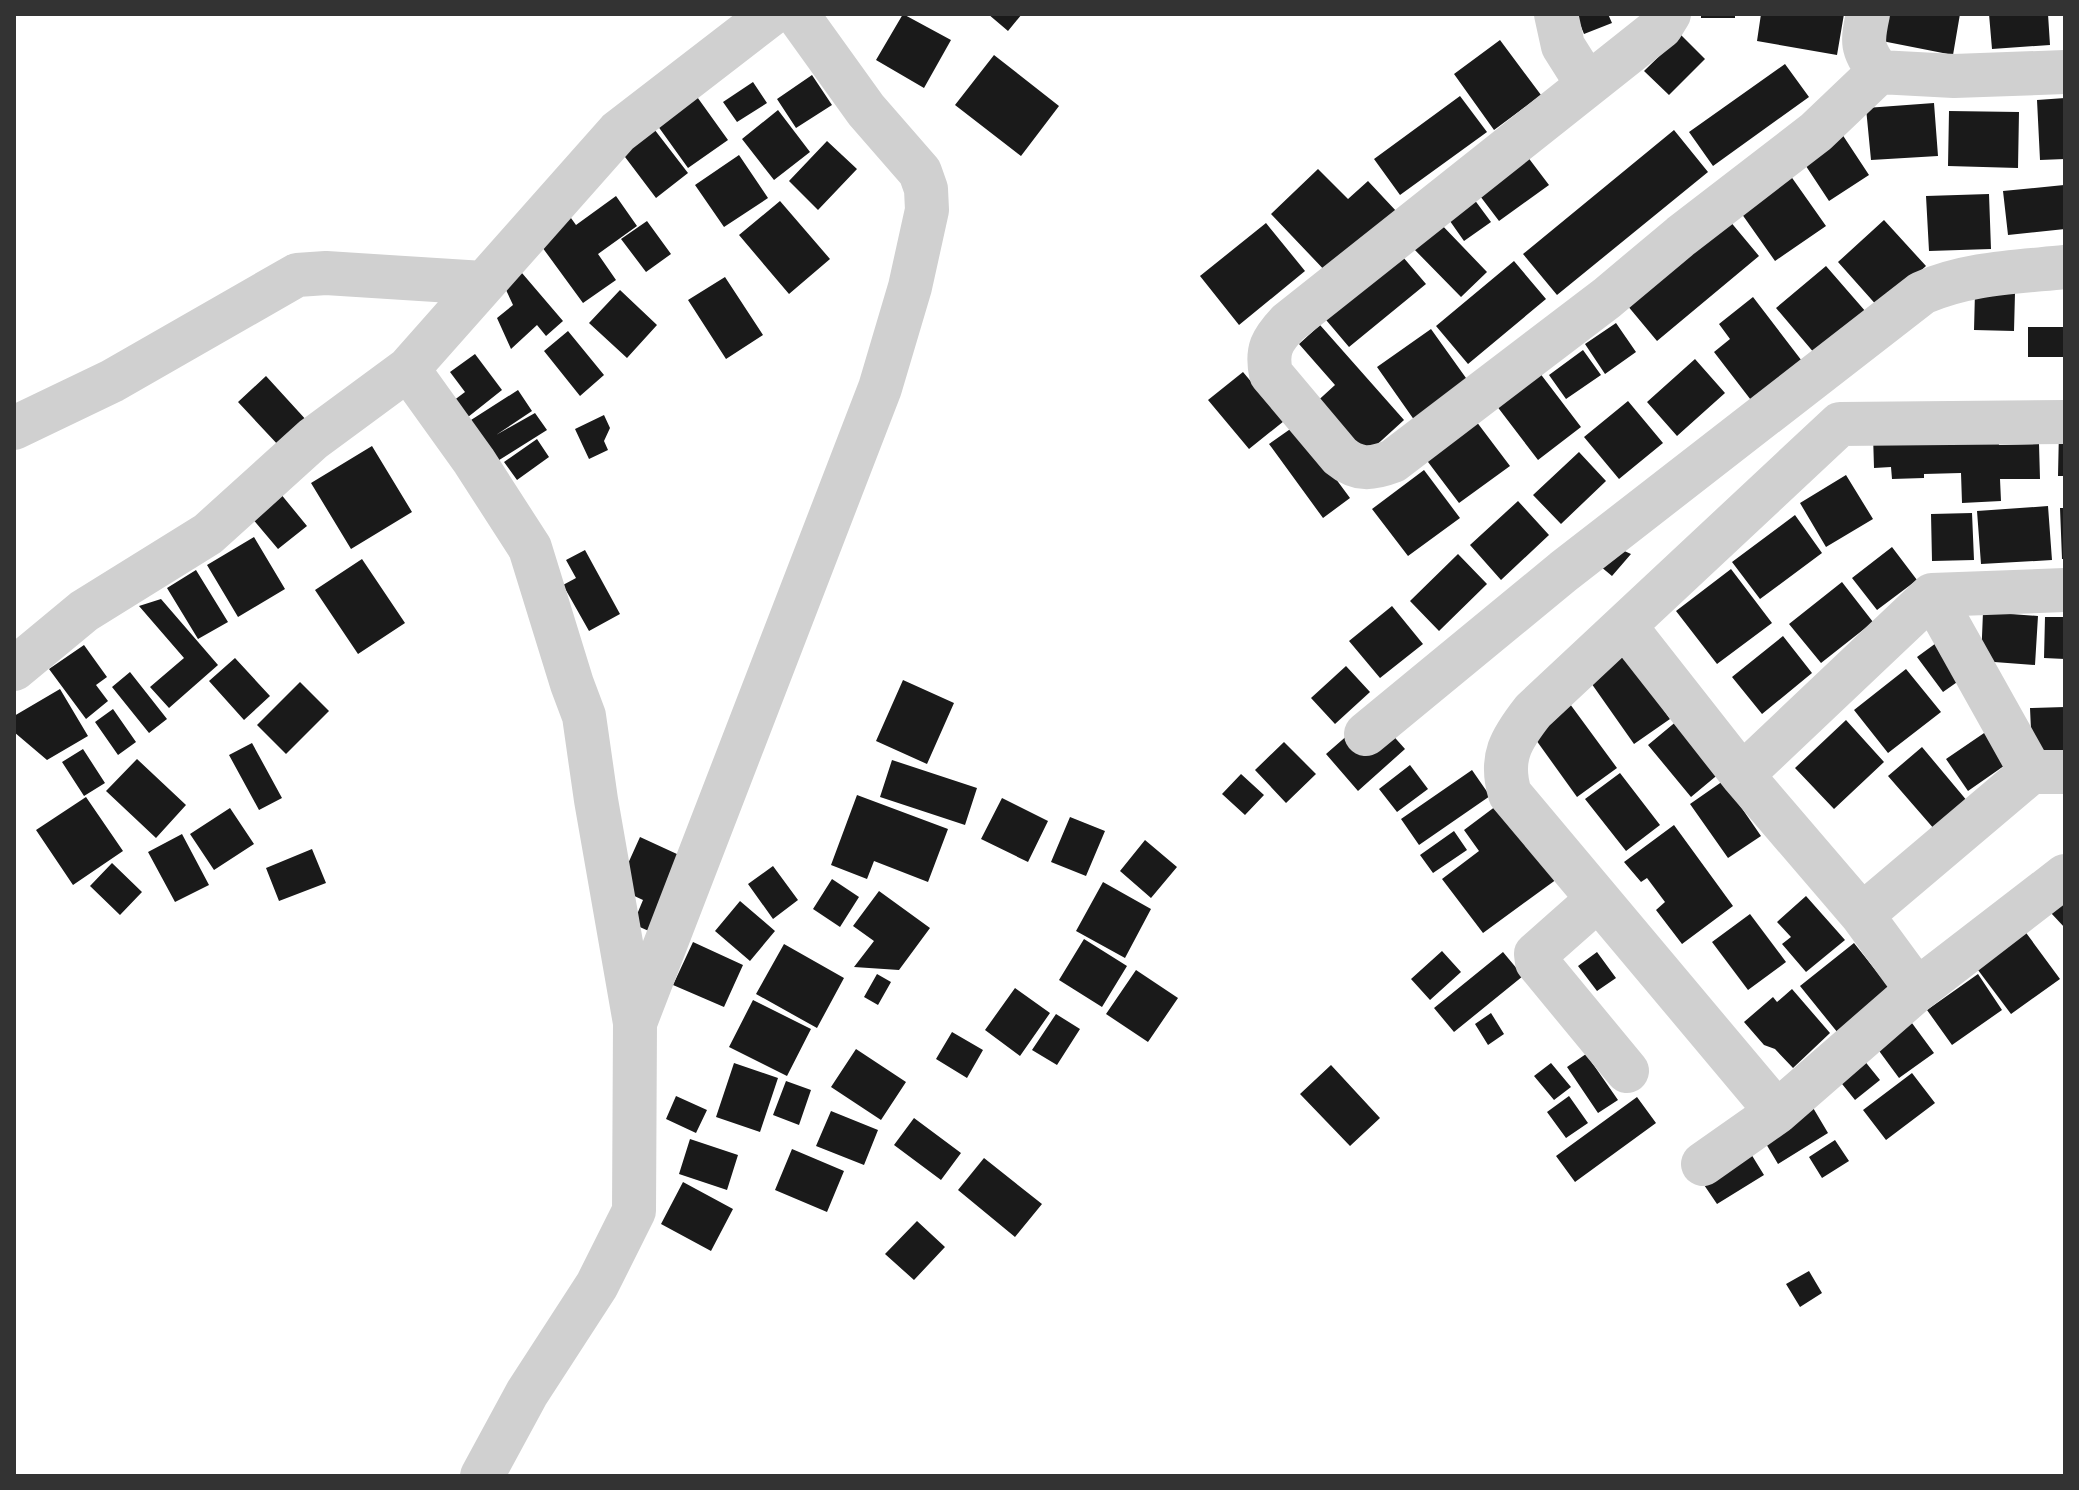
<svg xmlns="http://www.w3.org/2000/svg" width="2079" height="1490" viewBox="0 0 2079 1490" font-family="'Varela Round',sans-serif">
<rect width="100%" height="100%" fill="#fff"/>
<!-- building -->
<path fill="#1a1a1a" d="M903,14L951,40L924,88L876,60Z
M988,14H1022L1008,31Z
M1576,14H1608L1612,23L1584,34Z
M1701,14H1735V18H1701Z
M1761,14H1844L1837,55L1757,41Z
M1888,14H1960L1953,55L1882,41Z
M1989,14H2048L2050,45L1992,49Z
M1681,35L1705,59L1669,95L1644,71Z
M1500,40L1541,95L1494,130L1454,74Z
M994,55L1059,106L1021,156L955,105Z
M1785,64L1809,97L1713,166L1689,132Z
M812,75L832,105L796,128L777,99Z
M753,82L767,103L737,122L723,102Z
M695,94L728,140L688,168L655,122Z
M1460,96L1487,132L1400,195L1374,159Z
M2065,98V159L2040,160L2037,100Z
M1934,103L1938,156L1871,160L1866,108Z
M778,110L810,152L774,180L742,139Z
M1949,111L2019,112L2018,168L1948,166Z
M651,125L688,173L656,198L619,149Z
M1674,130L1708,172L1557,295L1523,254Z
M1840,131L1869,175L1829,201L1800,157Z
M827,141L857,169L818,210L789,181Z
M1524,152L1549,185L1499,221L1474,188Z
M739,155L768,198L724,227L695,185Z
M1783,165L1826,226L1775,261L1732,200Z
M1318,169L1348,199L1368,181L1397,212L1330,276L1271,214Z
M2064,185L2065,229L2008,235L2003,191Z
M1989,194L1991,249L1929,251L1926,196Z
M1471,195L1491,222L1464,241L1445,214Z
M616,196L637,226L598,254L616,280L583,303L534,236L566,211L576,225Z
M780,201L830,259L789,294L739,235Z
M1729,220L1759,256L1657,341L1627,305Z
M1884,220L1926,266L1879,308L1838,262Z
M647,221L671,254L646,272L621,239Z
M1438,221L1487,272L1461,297L1411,246Z
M1266,223L1305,271L1239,325L1200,276Z
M1397,250L1426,284L1349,347L1321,314Z
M1514,261L1546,299L1468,364L1436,326Z
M516,266L563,321L546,336L537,325L511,349L497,318L513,305L501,279Z
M1826,266L1866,312L1815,354L1776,308Z
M725,277L763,335L726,359L688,300Z
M620,290L657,325L627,358L589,323Z
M1975,292L2015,293L2014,331L1974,330Z
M1753,297L1805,365L1754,404L1714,352L1730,339L1719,324Z
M1616,323L1636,352L1605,374L1585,344Z
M1320,325L1404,420L1360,460L1312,406L1335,385L1299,344Z
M2028,327H2065V357H2028Z
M1431,329L1471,385L1417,424L1377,367Z
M568,331L604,375L580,396L544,351Z
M1583,350L1601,375L1566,399L1549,375Z
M475,354L502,390L463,421L449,404L465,392L450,372Z
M1695,359L1725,393L1677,436L1647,402Z
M1536,368L1581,427L1538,460L1493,401Z
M1243,372L1284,421L1249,449L1208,400Z
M266,376L308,422L280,447L238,402Z
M518,390L532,411L496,435L535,413L547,430L496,462L471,420Z
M1628,401L1663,443L1619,479L1584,437Z
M604,415L610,428L604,441L608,450L589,459L575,429Z
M1476,421L1510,466L1459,503L1425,458Z
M1296,425L1350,498L1323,518L1269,444Z
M2059,430H2065V476H2058Z
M1873,434L1998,437L1999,445L2039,444L2040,479H2000L2001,501L1962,503L1961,473L1924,474V478L1892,479L1891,467L1874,468Z
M537,439L549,457L517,480L504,462Z
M372,446L412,512L351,549L311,483Z
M1579,452L1606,481L1561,524L1533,495Z
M1424,470L1460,518L1408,556L1372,509Z
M1846,475L1873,519L1826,547L1800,503Z
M280,493L307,526L278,549L251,517Z
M1518,501L1549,535L1501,580L1470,545Z
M2048,506L2052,560L1981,564L1977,511Z
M2060,508H2065V559H2062Z
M1972,513L1974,560L1932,561L1931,514Z
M1795,515L1822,553L1760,599L1732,562Z
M254,537L285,589L238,617L207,565Z
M1609,544L1631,554L1612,576L1594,561Z
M1892,547L1917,580L1877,610L1852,578Z
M585,550L620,614L589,631L563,585L576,578L566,560Z
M1458,554L1487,584L1439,631L1410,601Z
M362,559L405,623L358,654L315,590Z
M1731,569L1772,623L1717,664L1676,611Z
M196,570L228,622L198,639L167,588Z
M1842,582L1873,622L1821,663L1789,624Z
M161,599L218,665L169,708L150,687L184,658L139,606Z
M1392,606L1423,644L1380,678L1349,641Z
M1983,612L2038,616L2035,665L1981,661Z
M2045,617H2065V659L2044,658Z
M1783,636L1812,673L1762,714L1732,677Z
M1943,638L1970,673L1943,692L1917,657Z
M84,645L107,677L96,685L108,701L86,719L49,669Z
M1625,654L1670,719L1634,744L1589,680Z
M235,658L270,696L244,720L209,681Z
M1346,666L1370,692L1335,724L1311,698Z
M1906,669L1941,712L1888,753L1854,710Z
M130,672L167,719L149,733L112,687Z
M903,680L954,703L927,764L876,741Z
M300,682L329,711L286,754L257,725Z
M60,689L88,736L47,760L14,732V716Z
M1570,704L1617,768L1577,797L1531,733Z
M2065,707V751L2032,752L2030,708Z
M113,709L136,742L118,755L95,722Z
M1373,713L1405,749L1358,791L1326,754Z
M1678,720L1721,772L1691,797L1648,745Z
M1846,720L1884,762L1834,809L1795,768Z
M1990,729L2011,761L1968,791L1946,759Z
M1284,742L1316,774L1286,803L1255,770Z
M252,743L282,798L259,810L229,755Z
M1922,747L1968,802L1935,830L1888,776Z
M83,749L105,783L84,796L62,762Z
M137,759L186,805L156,838L106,791Z
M892,760L977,788L965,825L880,797Z
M1410,765L1428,789L1397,812L1379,789Z
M1472,770L1490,796L1419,845L1401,819Z
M1620,773L1660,825L1626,851L1585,799Z
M1241,774L1264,795L1245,815L1222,794Z
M1723,781L1761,836L1728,858L1690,804Z
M857,795L948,829L928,882L874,861L867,879L831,865Z
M86,797L123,851L73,885L36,830Z
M1002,798L1048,821L1028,862L981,839Z
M1500,803L1557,879L1483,933L1442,879L1479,851L1464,830Z
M230,808L254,844L214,870L190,834Z
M1070,817L1105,831L1086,876L1051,862Z
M1674,825L1733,906L1682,944L1656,910L1665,902L1647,878L1641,882L1624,862Z
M1454,831L1467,850L1433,873L1420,855Z
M182,834L209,885L175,902L148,852Z
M640,837L703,866L669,940L633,924L643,900L617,888Z
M1145,840L1177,867L1151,898L1120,871Z
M312,849L326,883L279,901L266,868Z
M112,863L142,892L120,915L90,886Z
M773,866L798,900L773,919L748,884Z
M832,879L859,897L840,927L813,909Z
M1103,882L1151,909L1125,958L1076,931Z
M879,891L930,928L899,970L854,967L874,941L853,926Z
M1806,896L1845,940L1806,972L1782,944L1791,937L1777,922Z
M2065,900V928L2051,913Z
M740,901L775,931L750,961L715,931Z
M1750,914L1786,962L1748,990L1712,942Z
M2024,930L2060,979L2011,1014L1975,966Z
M1084,939L1127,966L1102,1007L1059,980Z
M693,942L743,965L724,1007L673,985Z
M1854,943L1896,996L1842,1038L1800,986Z
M784,944L844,978L817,1028L756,994Z
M1442,951L1461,972L1430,1000L1411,979Z
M1503,952L1523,976L1454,1032L1434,1008Z
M1597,952L1616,978L1597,991L1578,966Z
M1136,970L1178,998L1148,1042L1106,1014Z
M877,974L891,982L878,1005L864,997Z
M1978,974L2002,1010L1952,1045L1927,1010Z
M1015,988L1050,1013L1020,1056L985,1030Z
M1792,989L1830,1033L1793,1068L1775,1049L1764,1045L1744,1022L1773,997L1777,1002Z
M753,1000L811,1029L787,1076L729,1047Z
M1491,1013L1504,1034L1488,1045L1475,1024Z
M1056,1014L1080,1029L1057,1065L1032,1050Z
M1909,1019L1934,1053L1899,1078L1874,1044Z
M952,1032L983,1050L967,1078L936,1059Z
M856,1049L906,1082L881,1120L831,1087Z
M1586,1054L1618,1100L1598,1113L1567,1067Z
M1859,1054L1880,1080L1855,1100L1834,1074Z
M734,1063L778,1078L760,1132L716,1117Z
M1551,1063L1571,1087L1554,1100L1534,1076Z
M1331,1065L1380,1118L1350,1146L1300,1094Z
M1912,1073L1935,1103L1886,1140L1863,1110Z
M786,1081L811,1090L799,1125L773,1115Z
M676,1096L707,1110L696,1133L666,1119Z
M1569,1096L1588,1123L1566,1138L1547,1112Z
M1637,1097L1656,1123L1575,1182L1556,1156Z
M1812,1106L1828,1133L1778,1164L1762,1137Z
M831,1111L878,1130L864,1165L816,1146Z
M914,1118L961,1153L941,1180L894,1145Z
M690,1139L738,1155L727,1190L679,1174Z
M1835,1140L1849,1161L1822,1178L1809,1157Z
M792,1149L844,1171L827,1212L775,1190Z
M1748,1149L1764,1175L1717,1204L1700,1179Z
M984,1158L1042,1204L1015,1237L958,1190Z
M683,1182L733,1209L711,1251L661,1224Z
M917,1221L945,1247L914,1280L885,1254Z
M1809,1271L1822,1293L1800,1307L1786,1284Z"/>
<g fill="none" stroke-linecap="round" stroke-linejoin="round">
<!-- minor -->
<path stroke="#d0d0d0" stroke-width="44" d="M1556,14L1563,46L1587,84
M1669,14L1661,27L1288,323C1272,340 1266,350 1271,374L1340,456C1358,471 1372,469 1393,461L1607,298L1681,236L1816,132L1879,72L1954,76L2065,72
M1868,14C1862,42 1861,49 1879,72
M408,369L474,461L530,548L572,684L584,716L596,800L635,1023L634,1211L597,1285L527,1393L482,1476
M2065,422L1840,424L1533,711C1511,739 1499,758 1510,794L1777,1112L1917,990L2065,876
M14,428L112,381L297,275L326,273L483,283
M1932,595L2031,772
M1625,626L1742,775L1862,915L2031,772H2065
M14,669L84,611L208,534L313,439L408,369L618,132L771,14
M1366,734L1564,571L1922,293C1967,273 2016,272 2065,267
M1742,775L1932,595L2065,590
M1597,900L1536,954L1537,962L1627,1071
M1862,915L1917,990
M635,1023L880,388L910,287L927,210L926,189L920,172L866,110L797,14
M1703,1164L1777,1112"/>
</g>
<!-- border -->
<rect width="2079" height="1490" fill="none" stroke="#333333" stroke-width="32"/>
</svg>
